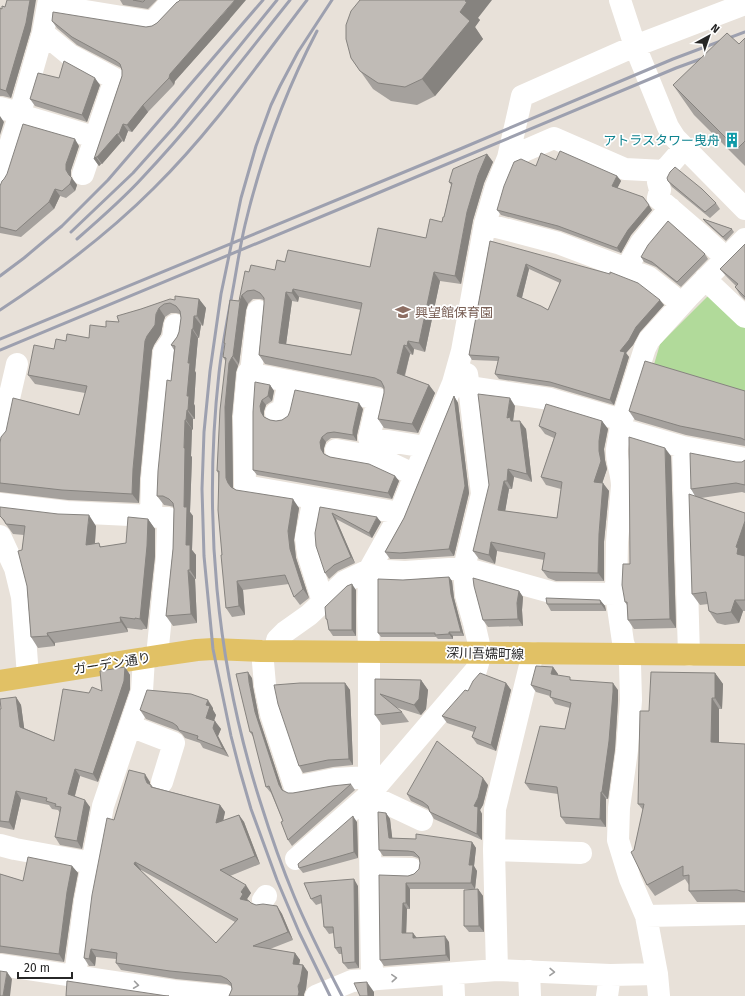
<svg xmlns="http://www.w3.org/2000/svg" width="745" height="996" viewBox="0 0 745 996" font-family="'Fira Sans','Noto Sans JP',sans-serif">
<rect width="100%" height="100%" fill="#e8e1d9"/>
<!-- green -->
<path fill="#b1da9a" d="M710,294L745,325V395L653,368L660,344Z"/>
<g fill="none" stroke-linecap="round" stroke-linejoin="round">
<!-- minor -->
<path stroke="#fff" stroke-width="22" d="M620,0L635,46L668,127L675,138L745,209
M48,5L153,22L173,0
M43,33L70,55L115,79L83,174
M0,108L20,113L27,117L94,137
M508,158L554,138L625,169L664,171L684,148
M664,171L658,182L660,190L658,198L701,235L726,258
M0,177L20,113L43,33L49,0
M485,224L558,243L648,277L671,295L681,304
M626,269L641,243L670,208
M705,279L745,317
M251,373L258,311
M467,374L469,387L550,399L622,420
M276,413L282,414L289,381
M621,429L683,447L745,459
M0,437L17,364
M683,447L689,655
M336,450L377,457L415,475
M314,498L306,538L308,554L323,602
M0,504L67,512L151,516L168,518L167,557L157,656
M400,513L245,486L244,417L248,373L378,399L369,438L426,447
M151,516L152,479L164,352L173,339L175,325
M0,536L15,568L22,597L28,676
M262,651L265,685L271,714L295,787L335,779L369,777
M276,651L277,640L285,632L309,615L344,582L369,570L397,520L426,447L453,383L462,351L485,224L496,187L508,158L522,96L635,46L745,4
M130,726L174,743L162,782
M369,795L422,820
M0,845L15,849L92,863
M494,850L581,853
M296,859L369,795L476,670L481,653L474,623L466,595L464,568L482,494L469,387
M371,868L412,869
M263,900L266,896
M646,916L745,914
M0,965L174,991L225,996
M497,970L494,850L495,809L533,653
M529,971L530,996
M453,974L454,996
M75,976L85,901L103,806L142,691L144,658
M372,980L369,777V652L368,611L369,570L405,572L464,568L554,593L616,594
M316,996L352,981L497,970L610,975L657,974
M607,996L610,975
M659,996L657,974L646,916L630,879L618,840L619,808L627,750L631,700L630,664L623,642L616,594L617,542L622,486C622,473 616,462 617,449L622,420L645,348L649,340L688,297L745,239"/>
<!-- major -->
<path stroke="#e1c165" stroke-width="22" d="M0,681L157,656L197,650L213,649L262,651L745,655"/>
<!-- rail -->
<path stroke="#9da0af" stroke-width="3" d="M317,31C285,92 261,158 245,225C240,246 237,267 233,289C228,317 222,345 219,373C203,517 216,663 260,801C270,833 281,865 294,896C308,930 325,963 342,996
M71,232L133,173L175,126L277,0
M77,239C100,219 123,199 143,177C196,121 242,60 290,0
M0,276L24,258L62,226L108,180L263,0
M0,310C55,274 108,234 154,188C212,131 258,64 307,0
M0,339L460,149L673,59L745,32
M0,350L366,198L676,68L709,56
M330,996L299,932L277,880L251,809L240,771L231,736L213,649L204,556L202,489L204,432L210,371L221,294L241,198L256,146L271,105L280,86L298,52L332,0"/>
</g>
<!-- wall -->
<path fill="#a5a19d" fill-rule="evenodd" d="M120,0H157L148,9L123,5Z
M178,2L230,19L216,35L175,81L174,85L148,112L132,132L128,131L124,142L122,141L102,164H101L99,166L94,159L122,76V70L121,68L77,45L57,28L52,21L146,27L152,26L157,23Z
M0,8L2,9L31,30L11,98L3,96H0Z
M478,18L480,20L475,27L483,39L435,96L417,105L391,101L373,89L351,58Z
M745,38V166L694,115L673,85L739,44Z
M59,78L100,85L87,122L35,106L30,99Z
M79,146L71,170V177L77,185L75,191L66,198L60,196L54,209L21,237L0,233V186Z
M487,154L493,162L484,183L473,220L461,284L440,281L425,352L414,349L413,355L410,354L405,376L429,385L435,393L418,433L384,428L378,419L384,393V389L381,387L265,364L259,355L264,304V300L260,299H253L248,304L246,310L239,364L238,366L236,372L232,416L233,487V488L236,490L299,508L294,540L296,558L309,598L300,605L294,597L289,584L243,590L245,615L232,617L226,608L222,555L218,473L217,471L226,362L223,357L225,345L224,343L249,272L275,270L285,262L370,267L426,238L442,222L444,217L451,185L449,182ZM299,297L361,310L351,355L286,344L292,301L298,302Z
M556,160L617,176L621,181L617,188L652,210L631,235L621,253L561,231L501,215L497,210L536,166Z
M668,181L716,203L720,209L710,218L672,187Z
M703,219L732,229L734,232L726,241L705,222Z
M490,241L664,305L640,332L633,345L626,353L629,357L614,405L553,387L499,379L495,374L498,361L472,360L469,355ZM529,269L560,283L548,310L522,298Z
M745,244V300L740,295L735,287L736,286L726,276L720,269Z
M705,254L708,259L681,287L656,267L644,262L641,257Z
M199,299L206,308L203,326L201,325L199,338H198L195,371L196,373L194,404L195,406V419H193V430L192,429L191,456L192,457L190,512L193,516L192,550L196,555V579H195L197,623L173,626L166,616L173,549L174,509V507L170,506L164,505L157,496L171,381L174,350L171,345L177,337L179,332L181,318L180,314L176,313H171L165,317L163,323L161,334L154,345L152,350L140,478L139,503L68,500L0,492V443L79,415L85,393L35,384L28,375L54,349L66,341L89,338L106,327L175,300Z
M270,385L274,391L272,401L266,405L264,411V417L270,420L276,421L282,420L363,409L357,435V441L338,438H331L326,442L324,448V454L330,457L395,476L399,481L392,499L257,475L253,470V412Z
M745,391V446L686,435L635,420L629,411Z
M454,396L458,403L469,493L454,556L405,559H390L385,552L404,518Z
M515,406L513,421L526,429L532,482L514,477L512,489H509L505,511L557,518L561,489L546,485L541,477L554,438L545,434L539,426L602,421L608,429L604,449L605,460L607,469L602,483L609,491L604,542V581H556L548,578L542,570L544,560L497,551L495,564L479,559L473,551Z
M671,456L676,628L634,629L628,620L627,605L625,602L630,564Z
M745,460V493L742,492L701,498L745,513V611H743L739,623L725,625L717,623L709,611L708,604L700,605L692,594L695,496L691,489L736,462H742Z
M320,507L381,522L372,538L336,519L355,563L338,571L329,579L325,573Z
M0,516L96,526L95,543L102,547L126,543L148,519L155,529V556L147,629H142L143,630L127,628L128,632L55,643V646L38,648L31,637L27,586L22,550L24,535L13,534Z
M449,577L452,581L454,598L464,636H453V639H438L436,637H381L378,633L403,580Z
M356,590V636H333L329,630L328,621L326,619Z
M519,591L523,597L522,610L523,626L488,627L483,620Z
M600,600L605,606L606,611H551L547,604Z
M125,667L130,675V689L98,782L80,776L75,796L90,807L82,849L60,845L55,837L60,813L58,810L52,809L49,805L21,799L14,830L0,827V709H1L16,697L21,705L24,728L54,741L89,693L102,691Z
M553,667L558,674V675L572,680L618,690V700L615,749L608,799H606V827L566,824L561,817L558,794L530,790L525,783L565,729L570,708L555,704L550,696L536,692L531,685Z
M715,673L723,684L722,709H719V743L745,744V902H697L689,891V885L685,879L655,896L647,885L634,850L643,810L638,804L649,711Z
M252,678L253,687L259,718L283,791L288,793H293L351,784L355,790L292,846L288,840L283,821L271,793L266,787L254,738L250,732Z
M375,679L421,680L428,690L426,709L421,715L395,707L402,712L409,722L382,725L375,715Z
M300,683H345L350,690L353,765L333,767L303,773L299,766Z
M506,683L511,690L496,751L477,744L472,737L474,732L447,723L442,716L468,691Z
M213,708V710L216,715L214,721L221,729L218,736L229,757L203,748L200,743L185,738L182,734L178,731L146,719L140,710Z
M150,782V784L153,787L220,805L225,812L223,821L239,815L244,822L260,864L230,876L251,893L247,899L251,903L256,905L277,906L282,914L293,940L270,949L295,953L300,960L299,964L303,965L308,972L306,989L304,994V996H229L232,989L231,986L227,984L176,979L121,970L116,963V959L96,957L95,966H89L84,958L114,820ZM140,870H141L235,922L216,943Z
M488,785L483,805L480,810L482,814V840L434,819L428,809L411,801L407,794Z
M386,813L390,819L392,838L472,842L476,848L474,866L477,871L475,889H410V909H407L406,933L417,938L449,942L450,961L384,966L380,960L408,876L414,874L419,869L420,863L419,859L418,858L412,856H383L379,850Z
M357,822L358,858L303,873L299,868Z
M72,866L78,873L73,899L64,962L2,953H0V874L23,881Z
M304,883L358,886L359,968L348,969L343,963L342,954H339L335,948L334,933L329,934L324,927L322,903L316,905L311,899Z
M478,889L483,896L484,932H469L464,926Z"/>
<!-- shaded-wall -->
<path fill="#86837f" d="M30,0H36L31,30L11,98L6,91Z
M235,0H246L216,35L211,28Z
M466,0H492L478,18L480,20L475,27L483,39L435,96L422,79L460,12Z
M211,27L216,35L175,81L174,85L169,78L170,74Z
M95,78L100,85L87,122L82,115Z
M143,105L148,112L132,132L127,125Z
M0,116L4,122L0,135Z
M123,124L128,131L124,142L119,134Z
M117,134L122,141L102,164L97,157Z
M75,139L79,146L71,170V177L77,185L75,191L70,184L69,175L66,170V164Z
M487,154L493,162L484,183L473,220L461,284L455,276L467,212L478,175Z
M96,157L101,164L99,166L94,159Z
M617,176L621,181L616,191L612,186Z
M55,189L60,196L54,209L49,202Z
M649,205L652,210L631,235L621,253L617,248L628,230Z
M526,264L529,269L521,301L517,296Z
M434,272L440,281L425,352L419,343Z
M293,289L299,297L298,302L292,293Z
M286,292L292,301L285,352L279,343Z
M242,295L248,304L246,310L239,364L233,356L240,301Z
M199,299L206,308L203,326L197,316Z
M660,300L664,305L640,332L633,345L626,353L629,357L614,405L610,400L620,351L636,327Z
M159,308L165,317L163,323L161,334L154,345L152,350L140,478L139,503L132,494L133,469L145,341Z
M194,316L201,325L199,338L193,329Z
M192,329L198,338L195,371L196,373L194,404L195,406V419L188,410L187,396L188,363Z
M408,341L414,349L413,355L407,346Z
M404,345L410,354L403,381L397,373Z
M232,357L238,366L236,372L232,416L233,487L234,492L228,483L226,478L225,407L229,363Z
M270,385L274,391L272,401L268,396Z
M429,385L435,393L418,433L412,424Z
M454,396L458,403L469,493L454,556L449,549Z
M510,398L515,406L513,421L516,426L507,418Z
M262,400L266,405L264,411V418L261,412L260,406Z
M359,403L363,409L357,435V441L353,435V430Z
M187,410L193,419V430L186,420Z
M185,420L192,429L191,456L192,457L190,512L193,516L192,550L196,555V579L190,570L186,545L184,507V448Z
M520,421L526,429L532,482L527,474Z
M602,421L608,429L604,449L605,460L607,469L600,490L594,482L599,451V441Z
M322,437L326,442L324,448V455L321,449L320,442Z
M665,448L671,456L676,628L670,619Z
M508,469L514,477L512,489L507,481Z
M395,476L399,481L392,499L388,493Z
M504,481L509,489L504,518L498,510Z
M603,483L609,491L604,542V581L598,573L599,534Z
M293,499L299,508L294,540L296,558L309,598L303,589L290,549L288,531Z
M332,513L336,519L355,563L351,557Z
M89,515L96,526L94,555L86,545Z
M377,517L381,522L372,538L369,533Z
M148,519L155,529V556L147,629L140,619Z
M745,521V557L737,554L736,547Z
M491,542L497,551L495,564L489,555Z
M188,570L195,579L197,623L191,614Z
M449,577L452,581L454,598L464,636L461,632L451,594Z
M237,581L243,590L245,615L239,606Z
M352,584L356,590V636L352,630Z
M519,591L523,597L522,610L523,626L518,619L517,603Z
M600,600L605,606L606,611L601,604Z
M735,600L743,611L739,623L731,612Z
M120,617L127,628L128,632L121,622Z
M449,632L453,636V639L449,634Z
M47,633L55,643V646L48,636Z
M125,667L130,675V689L98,782L93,774Z
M553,667L558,674L556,681L551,674Z
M248,672L252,678L253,687L259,718L283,791L279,785L255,712L249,682Z
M715,673L723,684L722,709L715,698Z
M421,680L428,690L426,709L421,715L414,705Z
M345,683L350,690L353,765L349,759Z
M506,683L511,690L496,751L491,745Z
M613,683L618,690V700L615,749L608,799L602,792Z
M16,697L21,705L25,734L20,727Z
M712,698L719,709V753L711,742Z
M208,700L213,708V710L216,715L212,726L206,718V705Z
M215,721L221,729L218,736L229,757L223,749L213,728Z
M75,769L80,776L73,802L68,794Z
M145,774L150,782V785L147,783L145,778Z
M483,778L488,785L483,805L480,810L482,814V840L477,834L474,806Z
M16,791L21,799L14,830L9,822Z
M601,792L606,799V827L600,819Z
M85,800L90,807L82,849L77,841Z
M220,805L225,812L221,831L216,823Z
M386,813L390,819L393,844L389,838Z
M239,815L244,822L260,864L255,856Z
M353,816L357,822L358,858L354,852Z
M472,842L476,848L474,866L477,871L475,889L471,883L469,865Z
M135,862L141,870L139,872L134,864Z
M72,866L78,873L73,899L64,962L59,954L67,892Z
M354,879L358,886L359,968L355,962Z
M406,883L410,889V909L406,903Z
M246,885L251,893L247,899L249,901L240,899L241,892Z
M478,889L483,896L484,932L479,926Z
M403,903L407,909L406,938L402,933Z
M277,906L282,914L293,940L288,932Z
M413,933L417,938H413Z
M445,936L449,942L450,961L446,955Z
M91,949L96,957L95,966L89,959Z
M295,953L300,960L298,971L293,964Z
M303,965L308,972L306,989L304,994V996H298V986Z
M7,972L12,979L10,996H3Z
M367,982L374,992V996H368Z"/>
<!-- building -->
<path fill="#c0bbb6" stroke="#86837f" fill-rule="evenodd" d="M7,0H30L26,23L6,91L0,89V8L2,9V6L5,7Z
M133,0H145L143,2Z
M180,0H235L170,74L169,78L143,105L127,125L123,124L119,134H117L97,157H96L94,159L122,76V70L120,64L116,61L72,37L52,21L53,12L146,27L152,26L157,23L177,2H178Z
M360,0H466L465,1L467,2L460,12L470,21L422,79L405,87L378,83L360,71L351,58L346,39V25L351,11Z
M727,33L739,44L745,38V141L737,149L673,85Z
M64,61L95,78L82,115L30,99L38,73L59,78Z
M23,124L75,139L66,164V170L69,175L72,178L70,184L62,191L55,189L49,202L16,231L0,227V186L2,181L4,179L7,174Z
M560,151L617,176L612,186L643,197L649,205L628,230L617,248L558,226L497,210L504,186L514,162L521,159L536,166L541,153L556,160Z
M487,154L478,175L467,212L455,276L434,272L419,343L408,341L407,346L404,345L397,373L429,385L412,424L378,419L384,393V387L381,381L375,378L259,355L264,304V298L260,293L254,290L247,291L242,295L240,301L233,356L232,357L229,363L225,407L226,478L228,483L231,487L236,490L293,499L288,531L290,549L303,589L294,597L285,575L237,581L239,606L226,608L221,555H222L218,510L219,471H217L220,410L226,358L223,357L225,343H224L230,300L239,301L245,271L249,272L251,265L275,270L277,260L285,262L288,250L370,267L378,228L426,238L430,219L442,222L443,217H444L452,183L449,182L453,169ZM293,289L362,303L351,355L279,343L286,292L292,293Z
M675,167L702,189L716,203L705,212L668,181L667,178L670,172Z
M703,219L732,229L723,237Z
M668,221L705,254L677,282L652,262L641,257L648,245Z
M490,241L610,274V272L638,283L660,300L636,327L629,340L620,351L625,352L610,400L550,382L495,374L499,357L469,355ZM526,264L561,280L548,310L541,306L517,296Z
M745,244V297L735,287L738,284L720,269Z
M175,296L199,299L197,316H194L193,329H192L188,363H190L187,396H189L188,410H187L186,420H185L184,448H185L184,507H187L186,545H190V570H188L191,614L166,616L173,549L174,509L173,503L169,499L163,496H157L158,471L167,380L171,381L175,346L171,345L177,337L179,332L181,318L180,311L176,306L170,303L164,304L159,308L156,314L155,325L147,336L145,341L133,469L132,494L62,490L0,483V443L1,437L6,431L13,398L79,415L87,386L28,375L34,345L54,349L56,339L66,341L67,334L89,338L90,325L106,327V321L119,322L117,316L141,309L170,299L175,300Z
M645,361L745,391V440L741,438L680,426L629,411Z
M255,382L270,385L268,396L262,400L260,406L261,412L264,417L270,420L276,421L282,420L288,416L290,411L295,390L359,403L353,430V435L334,432L327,433L322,437L320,442L321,449L324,454L330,457L369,464L395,476L388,493L253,470V412Z
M478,394L510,398L507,418L510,417L511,421H520L527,474L508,469L507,481H504L498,510L557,518L562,482L541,477L556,433L539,426L546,404L602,421L599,441V451L601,461L594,482L603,483L599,534L598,573L550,572L542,570L545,553L491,542L489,555L473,551L489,485Z
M454,396L465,486L449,549L400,553L385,552L404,518Z
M629,437L665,448L670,619L628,620L627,602H625L622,585L623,564H630Z
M690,453L736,462H742L745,460V485L736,483L691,489Z
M689,494L745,513V521L736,547L738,548L737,554L745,556V600H735L731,612L717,614L709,611L706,592L692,594Z
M0,507L58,514L89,515L86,545L99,543L100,547L126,543L128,517L148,519L147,546L140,619L135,618V619L120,617L121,622L47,633L48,636L31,637L27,586L18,551L22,550L25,526L6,524L4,520L0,516Z
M320,507L377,517L369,533L332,513L351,557L334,565L325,573L316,546L315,533Z
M449,577L451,594L461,632H449V634L435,635V633H378V579L403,580Z
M473,578L519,591L517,603L518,619L483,620L474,586Z
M352,584V630H329L327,619H326L325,607L347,586Z
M546,598L600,600L601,604H547Z
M536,666L553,667L551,674L570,677V680L613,683V692L609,741L602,792H601L600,819L561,817L557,787L525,783L540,726L565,729L571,703L550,697L551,691L531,685Z
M125,667L124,681L93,774L75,769L68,794L85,800L77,841L55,837L61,807L55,806L56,804L46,801L47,798L16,791L9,822L0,821V709H1L0,699L16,697L20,727L54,741L63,689L89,693L92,687L102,691L100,671Z
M248,672L249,682L255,712L279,785L282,790L288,793H293L332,786L351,784L288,840L281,822L283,821L269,786L266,787L252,732H250L236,674Z
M651,672L715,673V698H712L711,742L745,744V892L737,890L689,891V875L683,876V866L647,885L631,852L634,850L644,804H638L640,711H649Z
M480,673L506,683L491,745L472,737L476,727L442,716L465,690L468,691L473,681Z
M375,679L421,680L419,699L414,705L380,694L402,712L375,715Z
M300,683H345L349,759L328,760L299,766L278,704L274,685Z
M147,690L191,694L208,700L206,705L210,706L206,718L215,721L213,728L223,749L197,739L198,736L179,730L177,726L173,723L140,710Z
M437,741L483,778L478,798L474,806L478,807L477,834L430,812L428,806L423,802L407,794Z
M129,770L145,774V778L147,783L151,785V787L220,805L216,823L239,815L255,856L220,870L246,885L241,892L243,894L240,899L249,901L251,903L256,905L263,904L277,906L288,932L253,946L295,953L293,964L303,965L300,982L298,986L299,992L298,996H229L232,989L231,983L227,979L221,976L170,971L116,963L117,953L91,949L89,959L84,958L92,895L107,818L114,820ZM135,862L238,919L216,943L134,864Z
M378,812L386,813L389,838L416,839V834L472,842L469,865H473L471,883H406V903H403L402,933H413V938L445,936L446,955L380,960L379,875L408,876L414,874L419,869L420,863L419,857L414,852L408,851L379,850Z
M353,816L354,852L299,868L298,864Z
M28,857L72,866L67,892L59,954L0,946V874L23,881Z
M354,879L355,962L343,963L341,947L335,948L333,927H324L321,895L311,899L304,883Z
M478,889L479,926H464V890Z
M0,971L7,972L3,996H0Z
M67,981L167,996H169H66Z
M367,982L368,996H360L354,983Z"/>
<!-- one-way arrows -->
<defs><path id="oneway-chevron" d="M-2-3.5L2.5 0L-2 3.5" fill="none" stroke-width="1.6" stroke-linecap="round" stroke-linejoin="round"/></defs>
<g stroke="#9e9e9e">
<use href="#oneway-chevron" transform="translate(552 972) rotate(2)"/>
<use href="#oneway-chevron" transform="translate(394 978) rotate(-4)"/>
<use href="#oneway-chevron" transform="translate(136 985) rotate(8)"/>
</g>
<!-- icons -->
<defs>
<symbol id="building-bare" viewBox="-9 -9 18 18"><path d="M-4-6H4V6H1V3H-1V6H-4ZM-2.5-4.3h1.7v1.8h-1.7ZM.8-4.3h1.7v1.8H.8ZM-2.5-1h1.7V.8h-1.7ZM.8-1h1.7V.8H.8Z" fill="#0f9aa8" stroke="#fff" stroke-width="2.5" paint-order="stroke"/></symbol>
<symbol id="school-bare" viewBox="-9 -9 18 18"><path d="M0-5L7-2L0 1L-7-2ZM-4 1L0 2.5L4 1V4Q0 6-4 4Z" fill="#8d6e63" stroke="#fff" stroke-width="2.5" paint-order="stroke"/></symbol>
</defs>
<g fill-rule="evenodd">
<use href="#building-bare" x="721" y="129" width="22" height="22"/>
<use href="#school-bare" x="392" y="301" width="22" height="22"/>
</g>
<g text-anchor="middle" stroke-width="3.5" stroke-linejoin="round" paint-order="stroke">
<!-- culture labels -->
<g font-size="13" fill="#0d838f" stroke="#fff" text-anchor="end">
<text x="720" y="145">アトラスタワー曳舟</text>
</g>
<!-- education labels -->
<g font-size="13" fill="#785e54" stroke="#fff" text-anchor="start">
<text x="415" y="317">興望館保育園</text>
</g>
<!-- street labels -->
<g font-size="13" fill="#272727" stroke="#fff">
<text transform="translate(485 653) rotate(1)" y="5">深川吾嬬町線</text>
<text transform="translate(112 663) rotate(-9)" y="5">ガーデン通り</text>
</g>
</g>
<!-- north arrow -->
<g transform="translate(709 36) rotate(40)" stroke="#ffffff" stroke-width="3" paint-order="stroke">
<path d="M0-3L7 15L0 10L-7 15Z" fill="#272727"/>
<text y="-6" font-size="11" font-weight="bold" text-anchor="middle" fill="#272727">N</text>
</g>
<!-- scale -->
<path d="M18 972v6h54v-6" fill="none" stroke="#272727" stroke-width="2"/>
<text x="24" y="972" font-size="12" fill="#272727" stroke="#ffffff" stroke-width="3" paint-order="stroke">20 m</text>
</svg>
